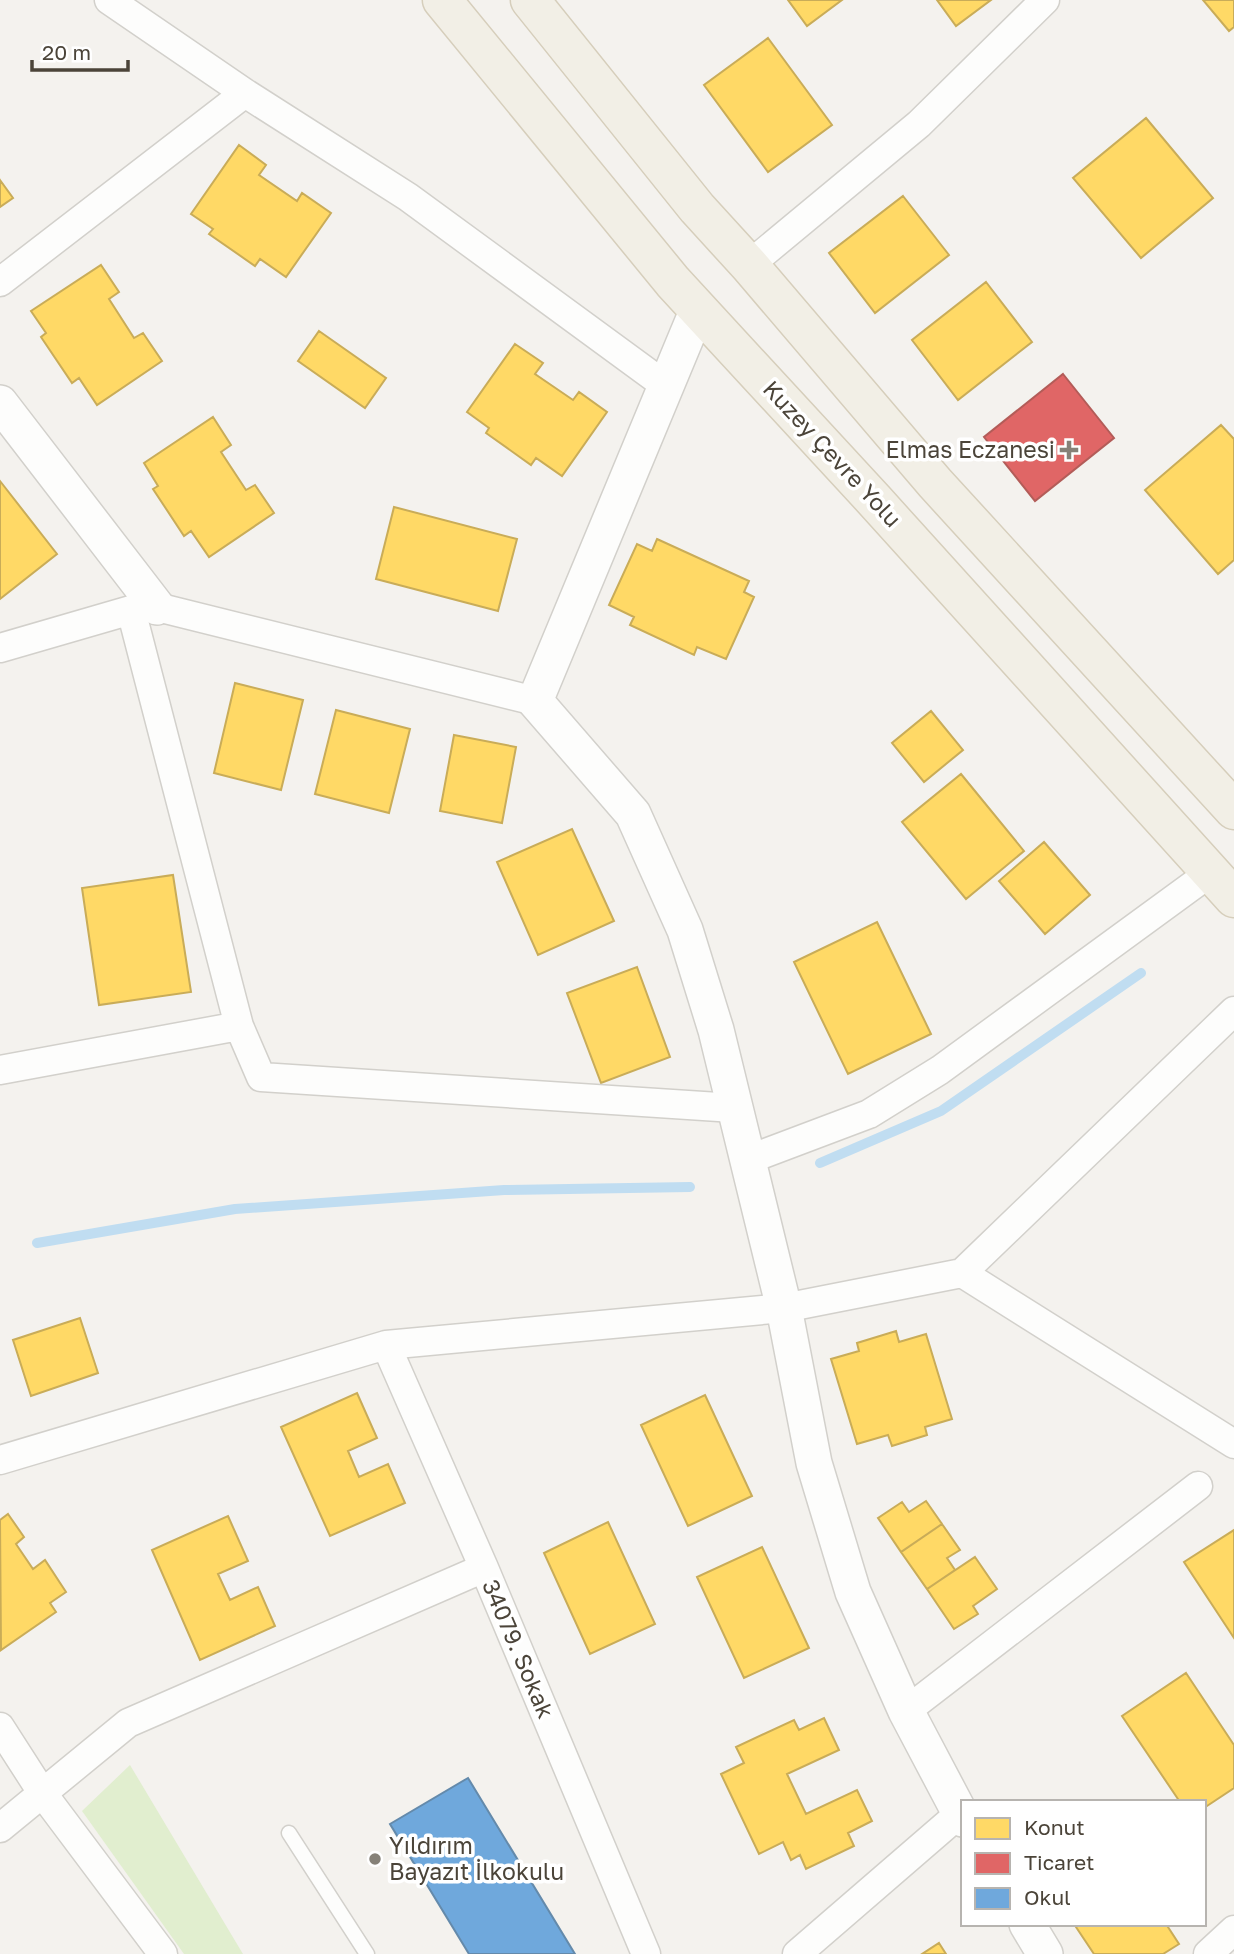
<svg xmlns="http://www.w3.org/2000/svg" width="1234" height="1954" viewBox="0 0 1234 1954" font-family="'Golos Text',sans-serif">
<rect width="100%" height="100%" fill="#f4f2ee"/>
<!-- green -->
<path fill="#e1eecf" d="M130,1765L243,1954H184L82,1811Z"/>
<!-- homes -->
<path fill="#ffd966" stroke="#c9ac58" stroke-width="2" d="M788,0H842L807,26Z
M937,0H991L956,26Z
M1203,0H1234V27L1229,31Z
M768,38L832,125L768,172L704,85Z
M1146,118L1213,198L1141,258L1073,178Z
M239,145L266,165L259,175L297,201L302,193L331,213L286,277L260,259L255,266L209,234L213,229L191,214Z
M0,180L13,198L0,207Z
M903,196L949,255L875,313L829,253Z
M101,265L119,292L109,299L134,338L143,333L162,361L97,405L79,378L72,383L41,337L46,333L31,311Z
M986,282L1032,342L958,400L912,340Z
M319,331L386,378L365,408L298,361Z
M515,344L543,363L535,374L573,400L579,392L607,412L562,476L536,458L531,465L486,433L489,428L467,412Z
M213,417L231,445L221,452L246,490L255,485L274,513L209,557L191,531L184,536L153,489L158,486L144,463Z
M1221,425L1234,439V560L1218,574L1145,490Z
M0,481L57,554L0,599Z
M394,507L517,539L498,611L376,579Z
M657,539L749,581L744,592L754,597L726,659L697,647L694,655L630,625L634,617L609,605L637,544L652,551Z
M235,683L303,700L281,790L214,773Z
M336,710L410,729L389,813L315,794Z
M931,711L963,750L924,782L892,743Z
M454,735L516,747L502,823L440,811Z
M961,774L1024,851L966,899L902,822Z
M572,829L614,921L538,955L497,862Z
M1044,842L1090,895L1045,934L999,881Z
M173,875L191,992L99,1005L82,888Z
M877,922L931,1034L848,1074L794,962Z
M637,967L670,1057L601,1083L567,993Z
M80,1318L98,1373L31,1396L13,1340Z
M896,1331L899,1342L926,1334L952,1419L925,1427L927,1435L892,1446L888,1435L857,1444L831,1359L859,1351L857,1343Z
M357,1393L377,1438L348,1451L359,1477L388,1464L405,1503L330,1536L281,1427Z
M705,1395L752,1496L688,1526L641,1425Z
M926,1501L942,1524L901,1552L878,1518L902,1502L909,1512Z
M8,1514L24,1537L16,1544L33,1569L45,1560L66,1592L50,1603L56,1612L1,1650L0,1520Z
M228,1516L248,1561L218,1574L230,1600L258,1587L275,1626L200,1660L152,1550Z
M608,1522L655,1624L590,1654L544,1553Z
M942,1524L960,1550L947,1558L955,1570L927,1589L901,1552Z
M1234,1530V1638L1184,1562Z
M762,1547L809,1648L744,1678L697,1577Z
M975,1557L997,1589L973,1606L978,1614L954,1629L927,1589Z
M1186,1673L1234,1745V1788L1204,1808V1802H1180L1122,1716Z
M824,1718L839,1750L787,1774L806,1814L857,1790L872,1821L848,1833L854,1846L806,1869L800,1855L791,1860L783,1842L759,1854L721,1774L744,1763L736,1747L794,1720L799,1730Z
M1074,1924H1166L1179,1944L1163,1954H1094Z
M939,1943L946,1954H922Z"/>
<!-- shops -->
<path fill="#e06666" stroke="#b35c58" stroke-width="2" d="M1063,374L1114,438L1035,501L984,437Z"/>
<!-- schools -->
<path fill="#6fa8dc" stroke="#648aab" stroke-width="2" d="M468,1778L575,1954H469L390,1824Z"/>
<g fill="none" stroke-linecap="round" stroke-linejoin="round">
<!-- stream -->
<path stroke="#c0ddf1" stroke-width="10" d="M820,1163L941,1111L1141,973
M37,1243L235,1209L504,1190L690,1187"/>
<defs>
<path id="service" d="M289,1833L367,1954"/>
<path id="minor" d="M109,0L245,93L408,197L666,386
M749,265L919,124L1045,0
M0,282L245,93
M131,610L239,1026L261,1077L734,1108
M0,648L131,610L157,607L535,701
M0,1070L239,1026
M747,1160L869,1114L940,1070L1211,872
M962,1273L1234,1444
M386,1345L484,1568L646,1954
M0,1460L386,1345L784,1308L962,1273L1234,1011
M906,1711L1198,1486
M0,1727L43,1794L163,1954
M0,1828L128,1723L484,1568
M797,1954L959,1814
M1208,1954L1234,1930"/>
<path id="tertiary" d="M698,309L535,701L633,814L685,930L716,1030L784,1308L814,1463L853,1592L906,1711L963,1819
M0,403L157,607
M1027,1924L1045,1954"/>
<path id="primary" d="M442,0L673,282L875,501L1234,898
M530,0L697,208L749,265L935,483L1234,810"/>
</defs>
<!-- service casing -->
<use href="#service" stroke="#d2d0cb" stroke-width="17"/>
<!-- minor casing -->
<use href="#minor" stroke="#d2d0cb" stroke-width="31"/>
<!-- tertiary casing -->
<use href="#tertiary" stroke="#d2d0cb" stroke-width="38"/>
<!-- primary casing -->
<use href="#primary" stroke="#d6cebb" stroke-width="41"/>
<!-- service -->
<use href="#service" stroke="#fdfdfc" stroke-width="14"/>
<!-- minor -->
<use href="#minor" stroke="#fdfdfc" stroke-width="28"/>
<!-- tertiary -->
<use href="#tertiary" stroke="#fdfdfc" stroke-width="35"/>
<!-- primary -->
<use href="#primary" stroke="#f2efe6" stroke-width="38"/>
</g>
<!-- markers -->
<g fill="#868178" stroke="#fff" stroke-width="2.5">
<path d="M1065.5 439.5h7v7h7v7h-7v7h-7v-7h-7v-7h7z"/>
<circle cx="375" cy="1859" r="7"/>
</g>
<g text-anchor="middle" stroke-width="7" stroke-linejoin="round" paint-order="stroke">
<!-- poi labels -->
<g font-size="23" fill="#4b4439" stroke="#fff" text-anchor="end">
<text x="1055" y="458">Elmas Eczanesi</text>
<text x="389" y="1854" text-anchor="start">Yıldırım<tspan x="389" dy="26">Bayazıt İlkokulu</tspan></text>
</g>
<!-- street labels -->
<g font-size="23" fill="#4b4439" stroke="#fff">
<text transform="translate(832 454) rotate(47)" y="8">Kuzey Çevre Yolu</text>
<text transform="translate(518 1649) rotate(67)" y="8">34079. Sokak</text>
</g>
</g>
<!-- legend -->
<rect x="961" y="1800" width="245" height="126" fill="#ffffff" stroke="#b7b4b0" stroke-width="2"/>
<rect x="975" y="1818" width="35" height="21" fill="#ffd966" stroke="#b7b4b0" stroke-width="2"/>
<text x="1024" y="1835" font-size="21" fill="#4b4439">Konut</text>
<rect x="975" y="1853" width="35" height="21" fill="#e06666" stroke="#b7b4b0" stroke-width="2"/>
<text x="1024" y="1870" font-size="21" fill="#4b4439">Ticaret</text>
<rect x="975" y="1888" width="35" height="21" fill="#6fa8dc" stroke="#b7b4b0" stroke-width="2"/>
<text x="1024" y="1905" font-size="21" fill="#4b4439">Okul</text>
<!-- scale -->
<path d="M32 60v10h96v-10" fill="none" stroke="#4b4439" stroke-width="3.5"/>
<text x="42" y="60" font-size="21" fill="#4b4439" stroke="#ffffff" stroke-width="5" paint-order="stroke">20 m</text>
</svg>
